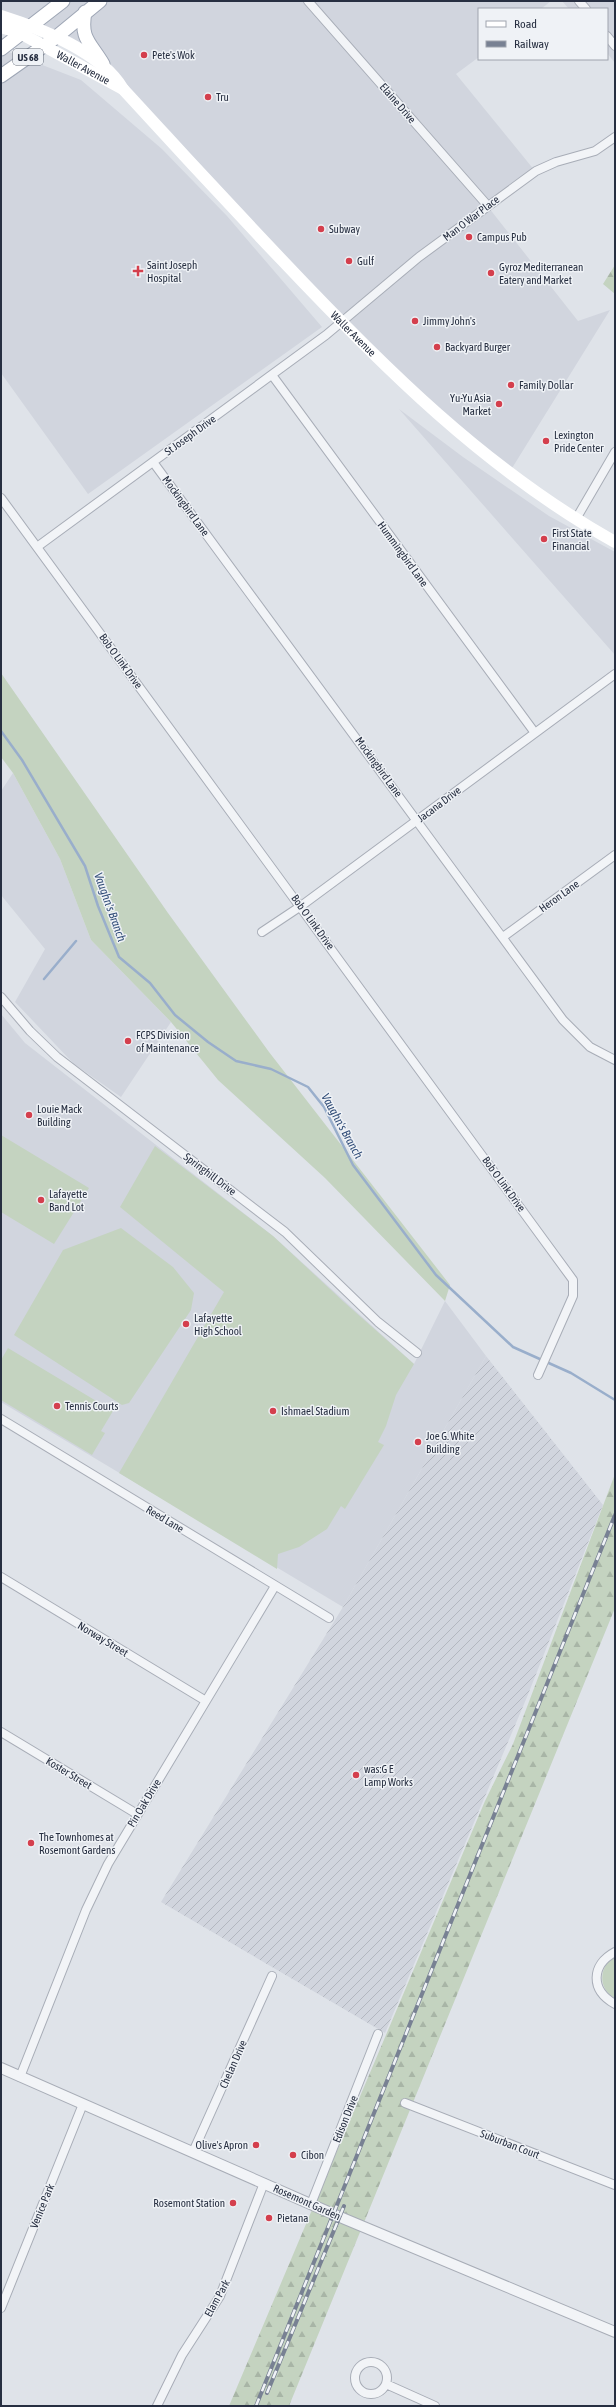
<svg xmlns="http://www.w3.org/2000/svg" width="616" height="2407" viewBox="0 0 616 2407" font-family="'Asap Condensed',sans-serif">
<defs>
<pattern id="industrial-furrows" width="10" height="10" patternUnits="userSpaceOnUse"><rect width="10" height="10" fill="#d1d5de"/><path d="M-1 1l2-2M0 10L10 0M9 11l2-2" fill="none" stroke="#b3b7c0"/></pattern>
<pattern id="forest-firs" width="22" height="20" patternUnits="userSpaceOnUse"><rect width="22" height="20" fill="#c4d3c0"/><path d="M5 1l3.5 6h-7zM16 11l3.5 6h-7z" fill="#a8b5a6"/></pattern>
</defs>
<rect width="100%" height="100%" fill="#dfe3e9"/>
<!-- built -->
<path fill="#d1d5de" d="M1,1H551L541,9H479V57L456,74L535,171L489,208L578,321L610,310L509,473L341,322L170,131L72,42L1,12Z
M562,1H615V63L607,53V9H569Z
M1,49L81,80L162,149L227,216L322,327L88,494L1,373Z
M399,409L463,457L549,516L615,552V655Z
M13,773L60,859L91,940L171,1022L121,1097L74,1064L15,1002L45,949L1,895V791Z
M1,1014L25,1043L273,1236L414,1364L445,1301L486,1356L343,1607L1,1402Z"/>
<!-- industrial -->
<path fill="url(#industrial-furrows)" d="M486,1356L603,1505L527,1697L385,2033L161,1902L343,1607Z"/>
<!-- grass -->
<path fill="#c4d3c0" d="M1,673L168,913L269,1052L450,1285L445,1301L325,1178L218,1080L171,1022L91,940L60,859L13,773L1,757Z
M1,1135L89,1188L54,1244L1,1212Z
M155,1146L273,1236L344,1302L414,1364L396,1395L386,1426L378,1442L384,1445L345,1509L341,1506L327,1529L299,1547L278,1554L277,1569L119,1473L224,1292L120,1207Z
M121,1228L173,1267L194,1293L191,1310L129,1403L122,1405L14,1335L63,1250Z
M8,1348L113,1411L101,1431L105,1433L92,1455L1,1400V1360Z
M615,1956V1998C597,1989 599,1966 615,1956Z"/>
<!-- forest -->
<path fill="url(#forest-firs)" d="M615,265V294L603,284Z
M615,1474V1608L289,2406H229L485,1801L513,1744Z"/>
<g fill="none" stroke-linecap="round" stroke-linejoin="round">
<!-- stream -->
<path stroke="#99aecb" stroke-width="2.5" d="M1,731L22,760L85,866L98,906L119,957L150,983L175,1015L208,1042L236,1061L271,1069L308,1087L324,1107L353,1165L436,1275L513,1347L571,1373L615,1400
M44,979L76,941"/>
<defs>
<path id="minor" d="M308,1L488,206
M579,1L586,9
M607,36L615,46
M272,375L535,733
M153,462L563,1020L590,1047L615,1060
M1,498L573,1280V1296L538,1375
M576,519L615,452
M37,547L326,335L419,257L536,171L556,162L595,151L615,137
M262,932L301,906L615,674
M503,937L615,855
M1,997L30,1031L57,1057L285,1232L378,1322L417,1353
M1,1419L329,1618
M1,1577L206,1701
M1,1732L137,1814
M615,1952C591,1965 590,1990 615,2004
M20,2077L86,1910L108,1864L275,1586
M405,2103L615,2185
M193,2152L272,1976
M311,2204L378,2034
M1,2308L83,2104
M355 2378a16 16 0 1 1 32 0a16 16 0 1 1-32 0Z
M386,2384L435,2406
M157,2406L182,2355L220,2296L264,2183"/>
<path id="tertiary" d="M1,2068L340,2217L615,2332"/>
<path id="primary" d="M85,12C80,39 90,42 103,64
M1,49L63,1
M1,76L55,38L100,1"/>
</defs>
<!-- minor casing -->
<use href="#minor" stroke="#a8adb7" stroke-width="10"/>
<!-- tertiary casing -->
<use href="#tertiary" stroke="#a8adb7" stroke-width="12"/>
<!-- primary casing -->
<use href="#primary" stroke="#9ea6b5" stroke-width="15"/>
<!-- minor -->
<use href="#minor" stroke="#f2f4f7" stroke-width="8"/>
<!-- tertiary -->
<use href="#tertiary" stroke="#f2f4f7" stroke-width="10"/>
<!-- secondary -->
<g stroke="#fff" stroke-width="12">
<path id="s1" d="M1,16C42,29 100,51 123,89C175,146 228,203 281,259C382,366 486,470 615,542"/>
<path id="s2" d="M1,27L20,33L123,89"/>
</g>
<!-- primary -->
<use href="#primary" stroke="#fff" stroke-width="13"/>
<defs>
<path id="rail" d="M267,2393L344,2206
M256,2406L615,1515"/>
</defs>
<!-- rail casing -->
<use href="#rail" stroke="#788193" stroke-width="4"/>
<!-- rail -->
<use href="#rail" stroke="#eff2f6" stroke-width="2.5" stroke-dasharray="8" stroke-linecap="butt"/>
</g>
<!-- markers -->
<g fill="#d43f4d" stroke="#eff2f6" stroke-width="1.5">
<circle cx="144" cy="55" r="4"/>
<circle cx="208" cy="97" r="4"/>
<circle cx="321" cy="229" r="4"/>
<circle cx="469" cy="237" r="4"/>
<circle cx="349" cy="261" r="4"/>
<path d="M136 265h4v4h4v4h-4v4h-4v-4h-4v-4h4z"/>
<circle cx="491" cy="273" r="4"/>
<circle cx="415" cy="321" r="4"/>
<circle cx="437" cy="347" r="4"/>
<circle cx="511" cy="385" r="4"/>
<circle cx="499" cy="404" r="4"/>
<circle cx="546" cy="441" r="4"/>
<circle cx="544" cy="539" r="4"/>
<circle cx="128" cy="1041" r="4"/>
<circle cx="29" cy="1115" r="4"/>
<circle cx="41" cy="1200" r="4"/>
<circle cx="186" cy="1324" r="4"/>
<circle cx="57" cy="1406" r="4"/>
<circle cx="273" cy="1411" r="4"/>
<circle cx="418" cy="1442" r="4"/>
<circle cx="356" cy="1775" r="4"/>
<circle cx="31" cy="1843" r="4"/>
<circle cx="256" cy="2145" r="4"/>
<circle cx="293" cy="2155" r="4"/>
<circle cx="233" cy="2203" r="4"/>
<circle cx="269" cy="2218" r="4"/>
</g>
<g text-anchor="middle" stroke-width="3" stroke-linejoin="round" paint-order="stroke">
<!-- shield labels -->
<rect fill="#eff2f6" stroke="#636a77" stroke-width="1" x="13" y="49" width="30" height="16" rx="3"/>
<g font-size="10" font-weight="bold" fill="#272f41">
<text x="28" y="61">US 68</text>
</g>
<!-- poi labels -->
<g font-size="11" fill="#272f41" stroke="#eff2f6" text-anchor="start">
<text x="152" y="59">Pete's Wok</text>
<text x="216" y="101">Tru</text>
<text x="329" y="233">Subway</text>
<text x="477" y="241">Campus Pub</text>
<text x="357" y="265">Gulf</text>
<text x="147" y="269">Saint Joseph<tspan x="147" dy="13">Hospital</tspan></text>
<text x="499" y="271">Gyroz Mediterranean<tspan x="499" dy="13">Eatery and Market</tspan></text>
<text x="423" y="325">Jimmy John's</text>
<text x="445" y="351">Backyard Burger</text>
<text x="519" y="389">Family Dollar</text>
<text x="491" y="402" text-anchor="end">Yu-Yu Asia<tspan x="491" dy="13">Market</tspan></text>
<text x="554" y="439">Lexington<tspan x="554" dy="13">Pride Center</tspan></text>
<text x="552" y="537">First State<tspan x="552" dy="13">Financial</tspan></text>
<text x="136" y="1039">FCPS Division<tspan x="136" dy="13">of Maintenance</tspan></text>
<text x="37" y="1113">Louie Mack<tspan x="37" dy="13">Building</tspan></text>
<text x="49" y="1198">Lafayette<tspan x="49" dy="13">Band Lot</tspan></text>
<text x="194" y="1322">Lafayette<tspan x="194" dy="13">High School</tspan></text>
<text x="65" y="1410">Tennis Courts</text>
<text x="281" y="1415">Ishmael Stadium</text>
<text x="426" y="1440">Joe G. White<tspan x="426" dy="13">Building</tspan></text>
<text x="364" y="1773">was:G E<tspan x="364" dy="13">Lamp Works</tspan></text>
<text x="39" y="1841">The Townhomes at<tspan x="39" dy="13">Rosemont Gardens</tspan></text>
<text x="248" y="2149" text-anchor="end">Olive's Apron</text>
<text x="301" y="2159">Cibon</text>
<text x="225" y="2207" text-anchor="end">Rosemont Station</text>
<text x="277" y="2222">Pietana</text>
</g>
<!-- street labels -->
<g font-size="11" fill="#272f41" stroke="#eff2f6">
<text dy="4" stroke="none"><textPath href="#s2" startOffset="92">Waller Avenue</textPath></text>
<text transform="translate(398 103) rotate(49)" y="4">Elaine Drive</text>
<text transform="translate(471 218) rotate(-37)" y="4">Man O War Place</text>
<text dy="4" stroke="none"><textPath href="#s1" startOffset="481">Waller Avenue</textPath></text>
<text transform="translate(190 435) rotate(-36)" y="4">St Joseph Drive</text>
<text transform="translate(186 506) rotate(54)" y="4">Mockingbird Lane</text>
<text transform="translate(403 554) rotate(54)" y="4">Hummingbird Lane</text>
<text transform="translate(121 661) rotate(54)" y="4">Bob O Link Drive</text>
<text transform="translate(379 767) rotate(54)" y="4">Mockingbird Lane</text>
<text transform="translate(439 804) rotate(-37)" y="4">Jacana Drive</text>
<text transform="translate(559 896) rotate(-36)" y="4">Heron Lane</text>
<text transform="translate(313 922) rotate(54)" y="4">Bob O Link Drive</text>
<text transform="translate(210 1174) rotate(37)" y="4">Springhill Drive</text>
<text transform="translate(504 1184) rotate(54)" y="4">Bob O Link Drive</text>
<text transform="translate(165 1519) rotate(31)" y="4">Reed Lane</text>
<text transform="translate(103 1639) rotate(31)" y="4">Norway Street</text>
<text transform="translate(69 1773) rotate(31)" y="4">Koster Street</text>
<text transform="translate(144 1803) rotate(-59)" y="4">Pin Oak Drive</text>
<text transform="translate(233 2064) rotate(-66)" y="4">Chelan Drive</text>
<text transform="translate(345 2119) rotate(-68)" y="4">Edison Drive</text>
<text transform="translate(510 2144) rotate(21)" y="4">Suburban Court</text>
<text transform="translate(307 2202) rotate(24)" y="4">Rosemont Garden</text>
<text transform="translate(42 2206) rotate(-68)" y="4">Venice Park</text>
<text transform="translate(217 2298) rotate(-61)" y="4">Elam Park</text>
</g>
<!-- water labels -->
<g font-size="12" font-style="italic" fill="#304c77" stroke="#eff2f6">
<text transform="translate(110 907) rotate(70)" y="4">Vaughn's Branch</text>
<text transform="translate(342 1126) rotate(61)" y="4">Vaughn's Branch</text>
</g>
</g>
<!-- border -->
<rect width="616" height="2407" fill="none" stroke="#272f41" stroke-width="4"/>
<!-- legend -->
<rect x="478" y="8" width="130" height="52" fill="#eff2f6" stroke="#9fa4ae"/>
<rect x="486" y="21" width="20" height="6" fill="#ffffff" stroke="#9fa4ae"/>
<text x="514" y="28" font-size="12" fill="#272f41">Road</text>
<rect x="486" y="41" width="20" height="6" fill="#788193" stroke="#9fa4ae"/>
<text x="514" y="48" font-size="12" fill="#272f41">Railway</text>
</svg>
